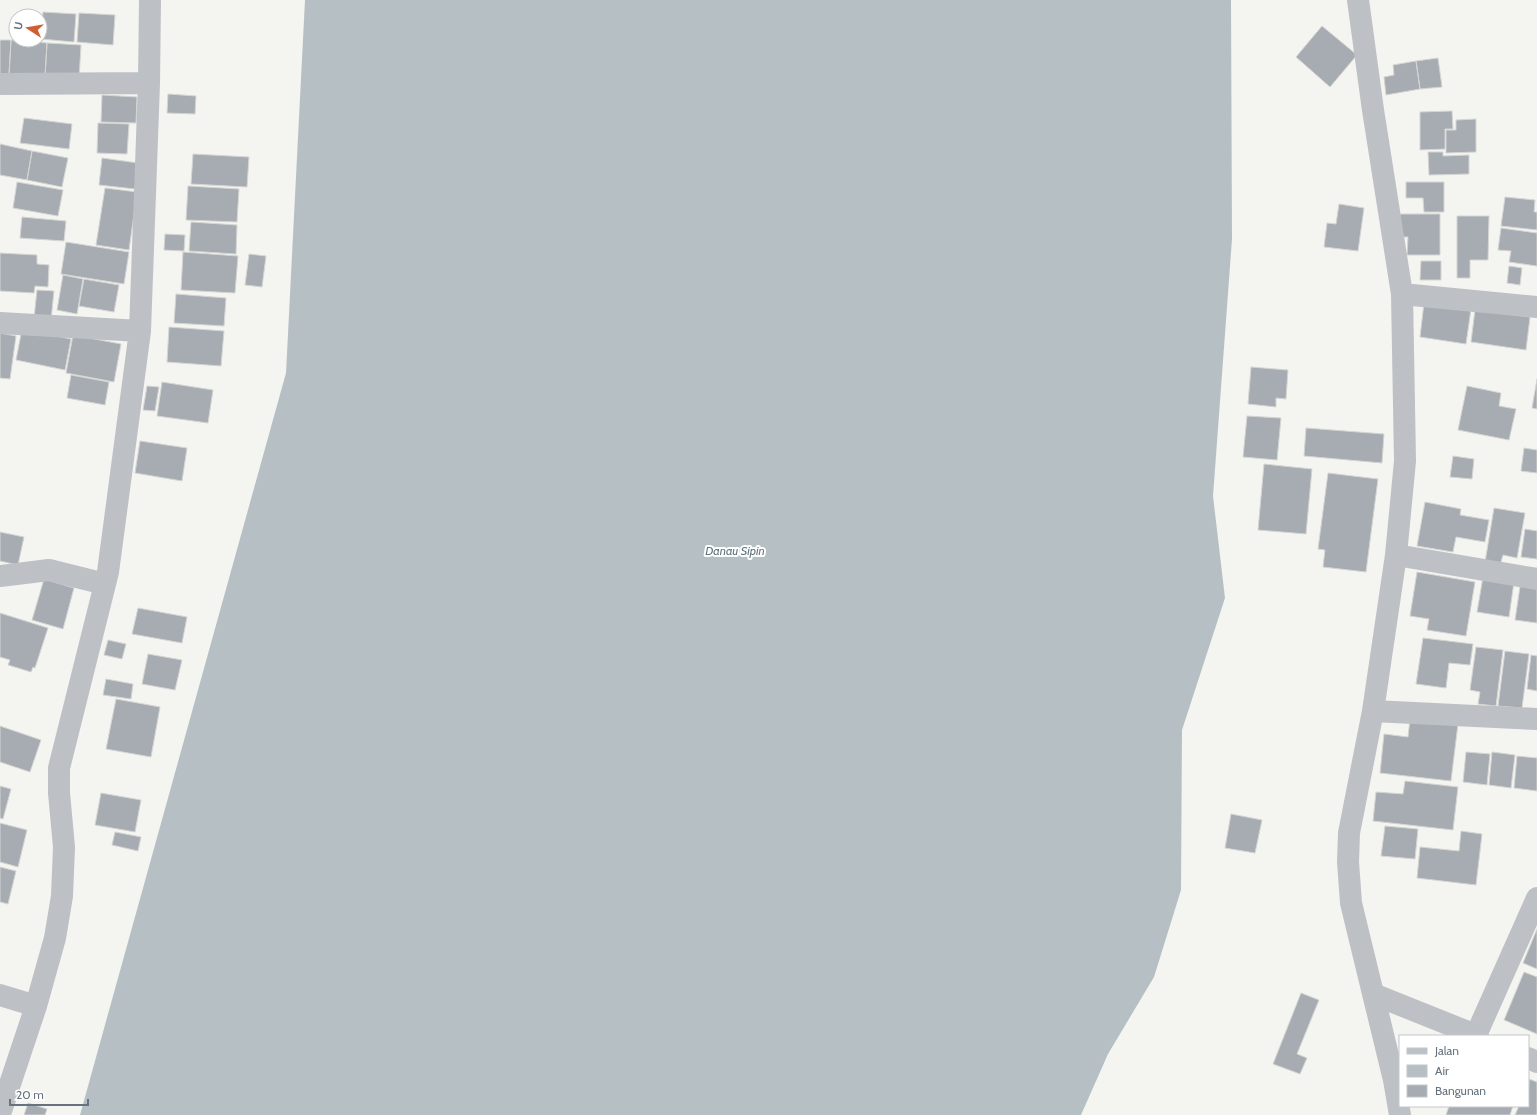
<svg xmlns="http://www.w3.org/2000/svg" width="1537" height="1115" viewBox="0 0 1537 1115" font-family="Cabin,sans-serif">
<rect width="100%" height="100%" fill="#f4f4f0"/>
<!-- water -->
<path fill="#b6c0c4" d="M305,0H1231L1232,239L1213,496L1225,598L1182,730L1181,890L1154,977L1108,1054L1081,1115H80L286,373Z"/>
<!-- building -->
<path fill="#a6acb2" stroke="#d5d5d3" d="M43,12L76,14L74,42L41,39Z
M79,13L115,15L113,45L77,42Z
M1322,26L1357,55L1330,87L1296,57Z
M0,40H11L9,75L0,74Z
M11,40L47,43L45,77L9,75Z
M47,43L81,45L79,79L45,77Z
M1438,58L1442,87L1420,89L1416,61Z
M1416,61L1420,89L1386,95L1384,77L1394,75L1393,65Z
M168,94L196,96L195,114L167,113Z
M102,95L137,97L136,123L101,122Z
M1452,111L1453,129H1445V149L1420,150V112Z
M24,118L72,124L69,149L20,143Z
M1476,119V152L1446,153V130H1456V120Z
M98,123L129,124L127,154L97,153Z
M0,144L32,151L27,180L0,175Z
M32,151L68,158L62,187L27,180Z
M1428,152H1443V156L1469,155V174L1429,175Z
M193,154L249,157L247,187L191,184Z
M102,158L138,163L135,189L99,185Z
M17,182L63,190L58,216L13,208Z
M1406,182H1444V212H1424L1423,198H1406Z
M188,186L239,189L237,222L186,220Z
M105,188L137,192L129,250L96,245Z
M1505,197L1535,200L1534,212H1537V230L1501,226Z
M1339,204L1364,208L1358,251L1324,247L1327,223L1336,224Z
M1400,214H1440V255H1407L1408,237H1400Z
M1457,216H1489L1488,260H1470V278H1457Z
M22,217L66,221L64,241L20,238Z
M191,222L237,225L236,254L189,251Z
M1501,228L1537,233V266L1509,262L1511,251L1498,250Z
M165,234L185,235L184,251L164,250Z
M66,242L129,252L124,284L61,274Z
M183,252L238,256L235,293L181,290Z
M0,253L37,255V264L49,265L48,287L35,286L34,293L0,291Z
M249,254L266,256L262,287L245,285Z
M1421,261H1441V280H1420Z
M1509,266L1522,268L1520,285L1507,283Z
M63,275L83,279L77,314L57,310Z
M84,279L119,285L114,312L79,306Z
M37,290L54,291L51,320L34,318Z
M176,294L226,298L224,326L174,323Z
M1424,303L1471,309L1466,344L1420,337Z
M1475,310L1530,317L1526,350L1471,342Z
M169,327L224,331L221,366L167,362Z
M22,329L71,339L65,370L16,360Z
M0,333L16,336L10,379L0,378Z
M73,335L121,344L114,382L66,373Z
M1251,367L1288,370L1286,399L1276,398V407L1248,404Z
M71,375L109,382L105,405L67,398Z
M1537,379V409L1532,408Z
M162,382L213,390L208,423L157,416Z
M147,386L159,387L155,411L143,410Z
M1467,386L1501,393L1499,406L1516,409L1509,440L1458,430Z
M1247,416L1281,418L1277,460L1243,457Z
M1306,428L1384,434L1382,463L1304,456Z
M140,441L187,448L182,481L135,473Z
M1524,448L1537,450V473L1521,471Z
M1453,456L1474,459L1472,479L1450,477Z
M1264,464L1312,469L1306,534L1258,530Z
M1328,473L1378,479L1366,572L1323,567L1325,550L1318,549Z
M1425,502L1461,509L1460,515L1489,520L1485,542L1456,537L1453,552L1417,546Z
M1494,508L1525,513L1517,558L1503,555L1500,565L1485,562Z
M1525,529L1537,531V559L1521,557Z
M0,532L24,537L18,565L0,561Z
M1417,572L1475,582L1466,636L1427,630L1429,619L1410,616Z
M1483,577L1514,582L1509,617L1477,612Z
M44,579L74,588L63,629L32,620Z
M1521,580L1537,583V623L1515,620Z
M138,608L187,617L182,643L132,634Z
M0,613L48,628L35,668L33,667L31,672L8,665L10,660L0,657Z
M1423,638L1473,644L1470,665L1449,663L1446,688L1416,684Z
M108,640L126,644L122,659L104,655Z
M1476,647L1503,650L1496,706L1478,704L1480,692L1470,690Z
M1505,651L1529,654L1522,708L1498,706Z
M148,654L182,660L175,690L142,684Z
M1531,655L1537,656V691L1527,689Z
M106,679L133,684L131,699L103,695Z
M116,699L160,707L151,757L106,749Z
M1410,719L1458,724L1451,781L1380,773L1384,734L1408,737Z
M0,726L41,740L30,772L0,762Z
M1466,752L1490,754L1487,785L1463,782Z
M1492,752L1515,755L1511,788L1489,785Z
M1517,756L1537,758V791L1514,788Z
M1405,781L1458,787L1453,830L1373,821L1376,792L1403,794Z
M0,786L11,789L3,819L0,818Z
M101,793L141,800L135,832L95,825Z
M1231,814L1262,820L1255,853L1225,848Z
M0,823L27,830L18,867L0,862Z
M1385,826L1418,829L1415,859L1381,856Z
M1461,831L1482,834L1476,885L1417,878L1420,847L1459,851Z
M115,832L141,837L138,851L112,845Z
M0,867L16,871L8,904L0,902Z
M1537,929V969L1523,963Z
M1524,972L1537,977V1034L1504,1020Z
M1301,993L1319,1000L1297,1054L1307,1058L1300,1074L1273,1064Z
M1529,1079L1537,1082V1115H1515L1519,1106H1528Z
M28,1103L47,1109L45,1115H24Z
M1449,1106H1513L1510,1115H1446Z"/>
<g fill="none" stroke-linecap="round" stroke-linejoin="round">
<!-- minor -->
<path stroke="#bdc0c4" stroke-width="22" d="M1358,0L1373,110L1402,294L1405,461L1396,555L1373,711L1349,833L1348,862L1351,903L1394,1080L1400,1115
M0,84L149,83
M1402,294L1537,307
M0,323L140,331
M1396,555L1537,579
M0,576L49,570L105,584
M1373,711L1537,719
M1373,994L1478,1036
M0,995L36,1006
M1476,1035L1537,898
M1528,1058L1537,1062
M0,1114L36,1006L55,938L62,896L64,847L59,793V768L108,572L140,331L149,83L150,0"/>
</g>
<g text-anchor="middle" stroke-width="4" stroke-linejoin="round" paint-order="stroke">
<!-- water labels -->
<g font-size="12" font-style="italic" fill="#61737c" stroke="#fff">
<text x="735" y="555">Danau Sipin</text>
</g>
</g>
<!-- legend -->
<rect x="1399" y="1035" width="130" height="72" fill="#ffffff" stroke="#c2c7cb"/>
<rect x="1407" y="1048" width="20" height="6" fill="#bdc0c4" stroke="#c2c7cb"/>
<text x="1435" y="1055" font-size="12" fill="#66727e">Jalan</text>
<rect x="1407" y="1065" width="20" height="12" fill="#b6c0c4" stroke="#c2c7cb"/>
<text x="1435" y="1075" font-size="12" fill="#66727e">Air</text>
<rect x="1407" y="1085" width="20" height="12" fill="#a6acb2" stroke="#c2c7cb"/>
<text x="1435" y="1095" font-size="12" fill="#66727e">Bangunan</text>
<!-- north arrow -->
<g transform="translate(28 28) rotate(282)"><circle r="19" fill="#ffffff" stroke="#c2c7cb"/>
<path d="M0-3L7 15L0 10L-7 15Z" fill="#d15d33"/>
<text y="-6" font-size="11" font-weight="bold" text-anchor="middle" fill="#66727e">U</text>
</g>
<!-- scale -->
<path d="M10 1099v6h78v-6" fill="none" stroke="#66727e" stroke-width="2"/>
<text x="16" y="1099" font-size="12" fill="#66727e" stroke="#ffffff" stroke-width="3" paint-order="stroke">20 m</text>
</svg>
